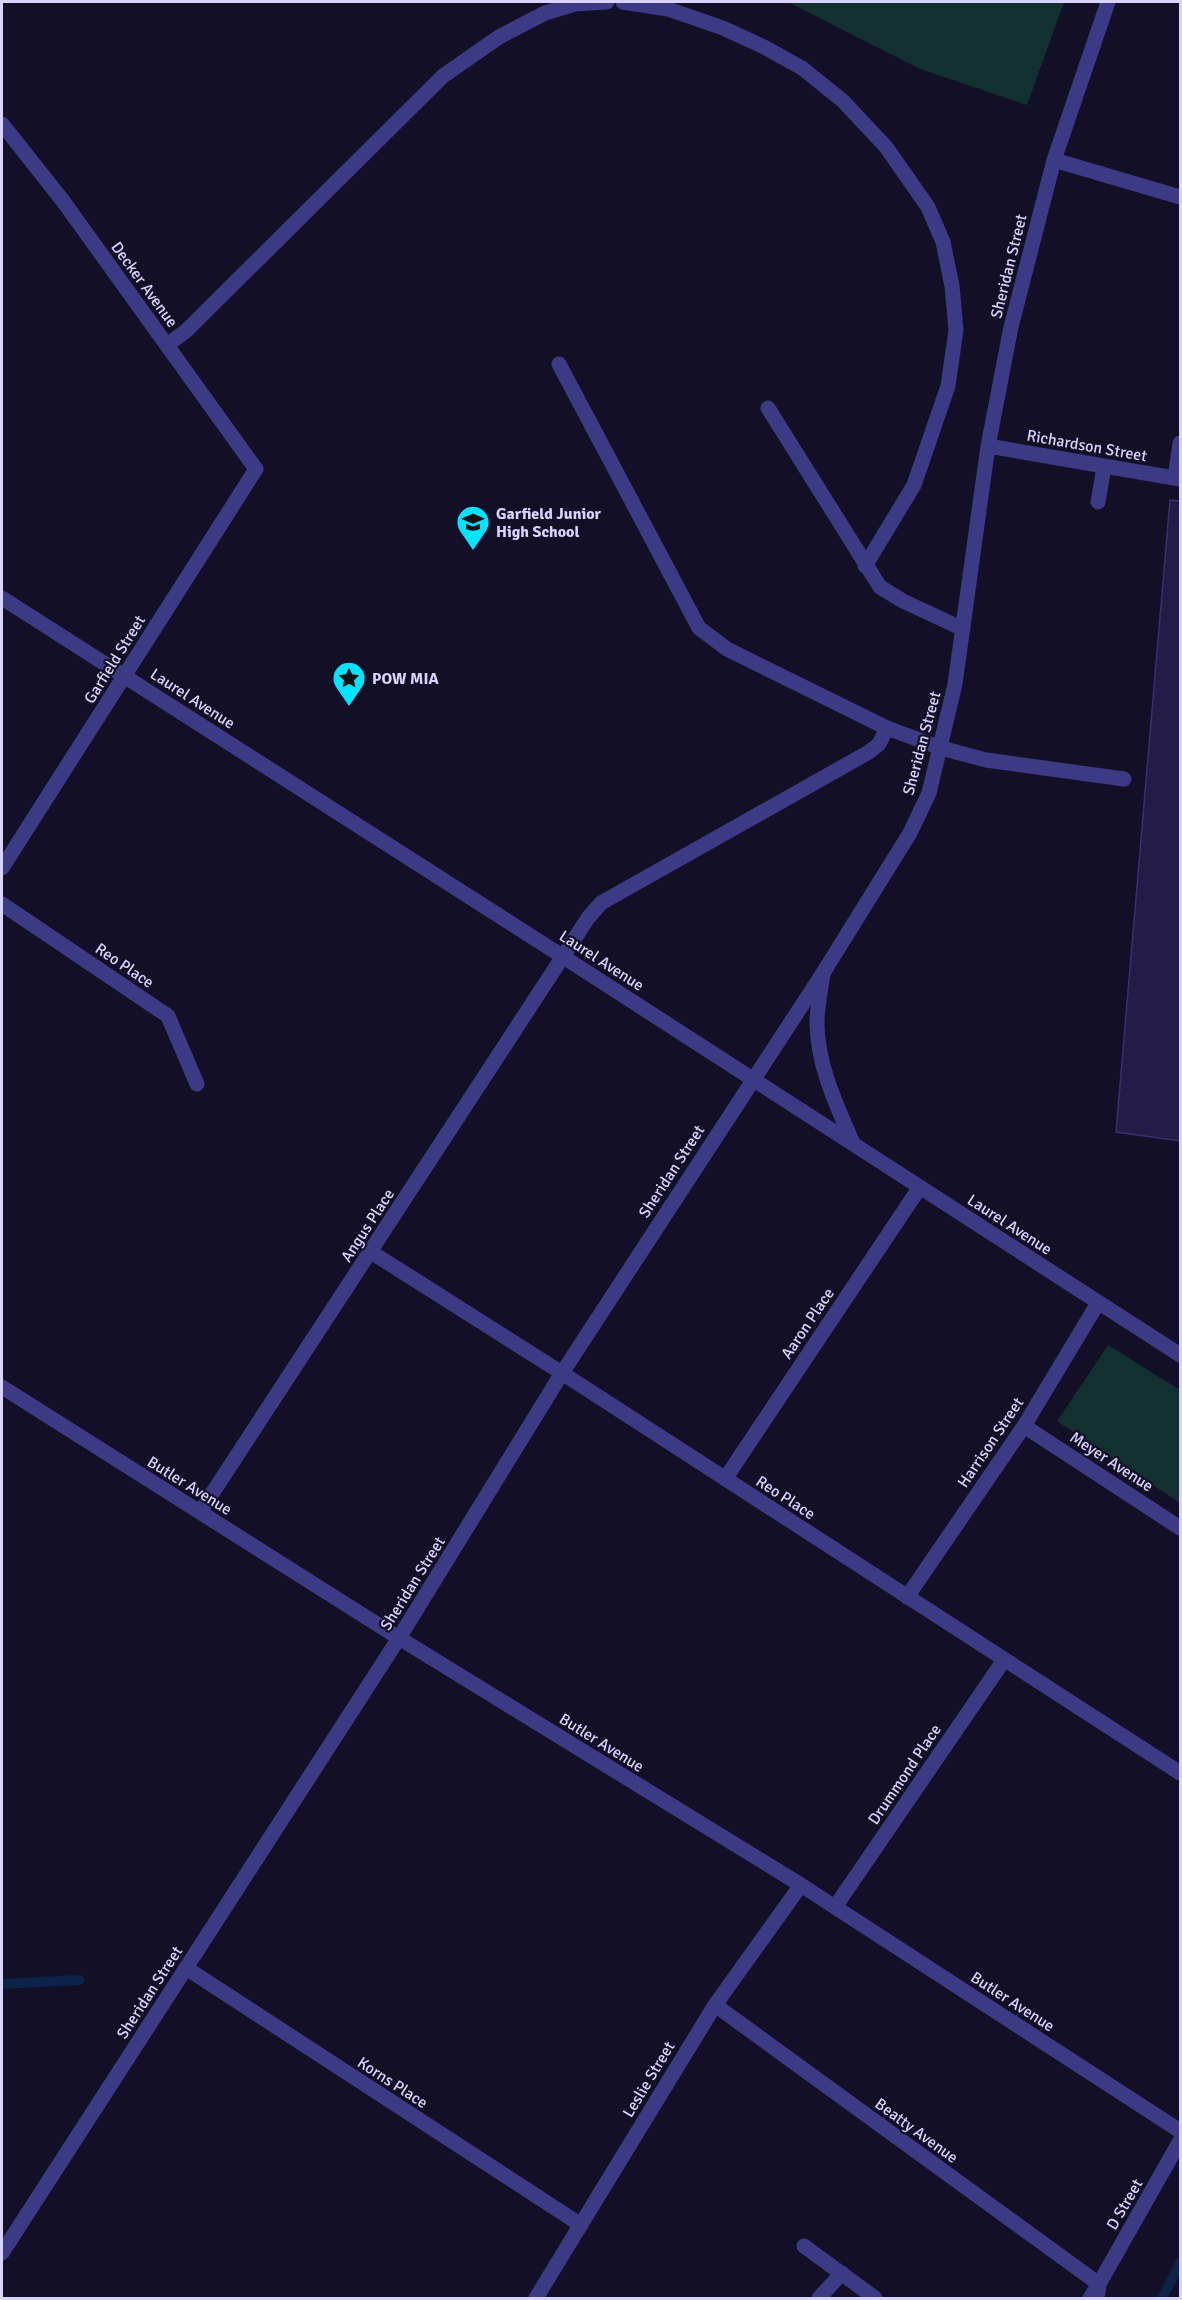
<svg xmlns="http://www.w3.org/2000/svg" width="1182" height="2300" viewBox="0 0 1182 2300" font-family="Signika,sans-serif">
<rect width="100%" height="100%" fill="#130f26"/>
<!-- green -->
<path fill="#12302f" d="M788,2H1064L1027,105L920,69Z
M1108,1345L1180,1390V1503L1057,1421Z"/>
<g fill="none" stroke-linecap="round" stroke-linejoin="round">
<!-- stream -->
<path stroke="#0c2248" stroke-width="10" d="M2,1984L79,1980
M1162,2298L1180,2263"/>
</g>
<!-- building -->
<path fill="#241b47" stroke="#3b2d73" stroke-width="1.5" d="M1170,500L1180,501V1141L1116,1132Z"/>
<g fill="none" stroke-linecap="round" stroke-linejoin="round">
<!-- service -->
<path stroke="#3d3a85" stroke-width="15" d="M623,2L668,9L723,28L764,47L802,68L843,101L886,147L928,207L943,242L952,286L956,330L948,386L914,485L865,566
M1054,160L1180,197
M167,345L186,331L443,76L499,37L545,13L575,4L607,2
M559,364L699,628L727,649L887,728L941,748L986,760L1124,779
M768,408L880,587L903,601L963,629
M1175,478L1180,443
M1098,502L1104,467
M2,904L168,1016L197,1084
M371,1252L562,1373L1180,1773
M725,1479L920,1187
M200,1512L588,918L601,903L869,752L879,744L887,728
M835,1907L1004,1660
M186,1968L581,2225
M804,2246L875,2298"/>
<!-- minor -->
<path stroke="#3d3a85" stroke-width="15" d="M2,124L63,201L256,469L2,868
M988,446L1180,479
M2,1387L399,1638L801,1885L1180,2131
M1024,1426L1180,1528
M907,1597L1024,1426L1098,1303
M715,2005L1099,2284L1090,2298
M2,2253L399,1638L562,1373L823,973L910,833L929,793L955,684L988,446L1011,327L1054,160L1108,2
M1098,2293L1099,2284L1180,2141
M536,2298L715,2005L801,1885
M819,2298L842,2273"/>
<!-- tertiary -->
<path stroke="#3d3a85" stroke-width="15" d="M2,598L562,956L1180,1355
M823,973C821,988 818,1004 817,1019C816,1062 836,1105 853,1143"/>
</g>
<!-- icons -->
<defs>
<symbol id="school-pin" viewBox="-11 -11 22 30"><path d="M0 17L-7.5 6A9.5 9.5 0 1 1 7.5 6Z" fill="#00e5ff" stroke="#130f26"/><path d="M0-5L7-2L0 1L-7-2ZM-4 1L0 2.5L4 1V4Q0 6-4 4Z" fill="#111"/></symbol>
<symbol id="sight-pin" viewBox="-11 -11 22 30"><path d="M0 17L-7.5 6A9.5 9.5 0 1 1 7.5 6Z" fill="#00e5ff" stroke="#130f26"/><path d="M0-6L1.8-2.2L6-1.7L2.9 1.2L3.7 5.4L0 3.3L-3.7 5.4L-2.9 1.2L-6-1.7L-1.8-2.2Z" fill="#111"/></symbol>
</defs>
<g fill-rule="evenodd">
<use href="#school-pin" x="454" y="503" width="38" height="52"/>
<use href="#sight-pin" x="330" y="659" width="38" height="52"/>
</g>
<g text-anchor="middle" stroke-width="4.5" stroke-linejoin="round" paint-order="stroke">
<!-- street labels -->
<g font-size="16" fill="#d9d4ff" stroke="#130f26">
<text transform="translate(1008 266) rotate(-76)" y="6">Sheridan Street</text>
<text transform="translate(145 284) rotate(54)" y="6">Decker Avenue</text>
<text transform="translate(1087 445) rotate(10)" y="6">Richardson Street</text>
<text transform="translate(114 659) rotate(-58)" y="6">Garfield Street</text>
<text transform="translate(193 698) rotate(33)" y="6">Laurel Avenue</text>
<text transform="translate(921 743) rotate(-75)" y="6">Sheridan Street</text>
<text transform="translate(602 960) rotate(33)" y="6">Laurel Avenue</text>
<text transform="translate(125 965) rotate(34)" y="6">Reo Place</text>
<text transform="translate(671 1171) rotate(-57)" y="6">Sheridan Street</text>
<text transform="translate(1010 1224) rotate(33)" y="6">Laurel Avenue</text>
<text transform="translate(367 1225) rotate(-57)" y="6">Angus Place</text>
<text transform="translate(807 1323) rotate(-56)" y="6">Aaron Place</text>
<text transform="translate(990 1442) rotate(-56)" y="6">Harrison Street</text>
<text transform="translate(1112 1461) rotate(33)" y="6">Meyer Avenue</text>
<text transform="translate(190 1485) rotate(32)" y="6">Butler Avenue</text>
<text transform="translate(786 1497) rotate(33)" y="6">Reo Place</text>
<text transform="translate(412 1583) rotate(-58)" y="6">Sheridan Street</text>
<text transform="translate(602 1742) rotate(32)" y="6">Butler Avenue</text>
<text transform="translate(904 1774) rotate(-56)" y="6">Drummond Place</text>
<text transform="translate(149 1992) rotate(-57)" y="6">Sheridan Street</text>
<text transform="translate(1013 2001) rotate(33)" y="6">Butler Avenue</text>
<text transform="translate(648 2079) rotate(-59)" y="6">Leslie Street</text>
<text transform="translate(393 2082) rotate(33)" y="6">Korns Place</text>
<text transform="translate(917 2130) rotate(36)" y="6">Beatty Avenue</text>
<text transform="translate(1124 2204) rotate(-60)" y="6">D Street</text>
</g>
<!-- poi labels -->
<g font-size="16" font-weight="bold" fill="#d9d4ff" stroke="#130f26" text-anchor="start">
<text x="496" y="519">Garfield Junior<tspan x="496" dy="18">High School</tspan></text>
<text x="372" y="684">POW MIA</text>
</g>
</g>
<!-- border -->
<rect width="1182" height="2300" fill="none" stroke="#d9d4ff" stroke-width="6"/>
</svg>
